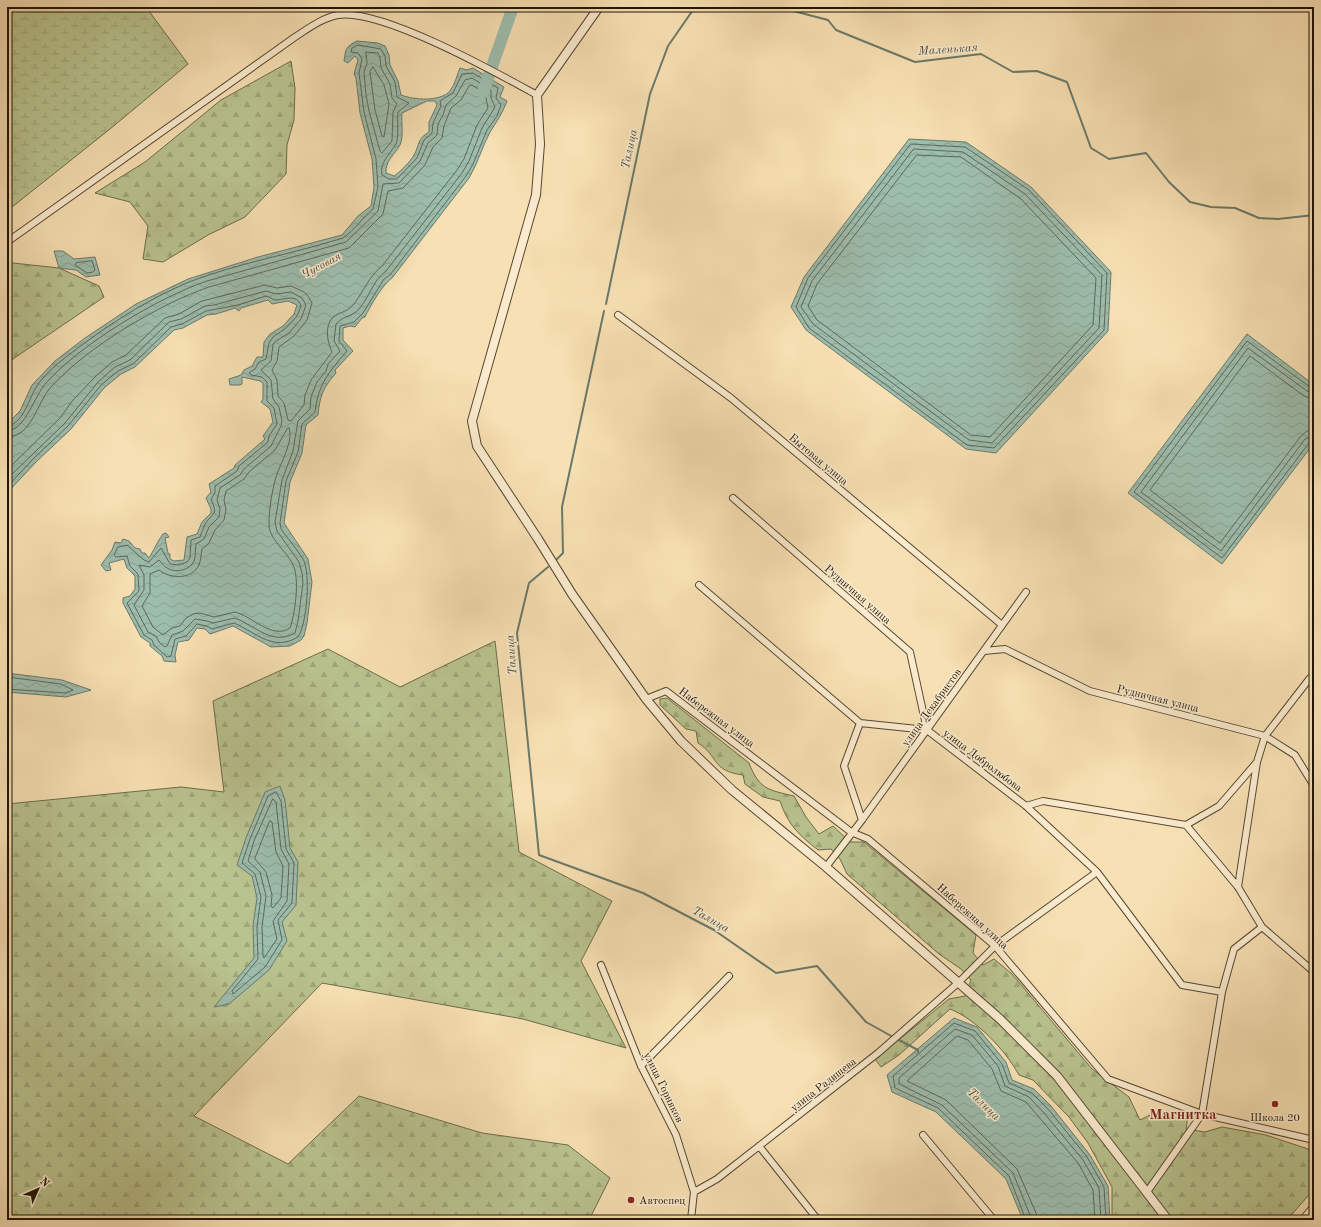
<svg xmlns="http://www.w3.org/2000/svg" width="1321" height="1227" viewBox="0 0 1321 1227" font-family="'Old Standard TT',serif">
<defs>
<pattern id="forest-firs" width="22" height="20" patternUnits="userSpaceOnUse"><rect width="22" height="20" fill="#b9c38f"/><path d="M5 1l3.5 6h-7zM16 11l3.5 6h-7z" fill="#9fa77a"/></pattern>
<pattern id="wetland-marsh" width="20" height="14" patternUnits="userSpaceOnUse"><rect width="20" height="14" fill="#b9c38f"/><path d="M1 5h8M5 5V1M11 12h8M15 12V8" fill="none" stroke="#9fa77a"/></pattern>
<pattern id="water-waves" width="16" height="10" patternUnits="userSpaceOnUse"><rect width="16" height="10" fill="#9dbdad"/><path d="M0 5q4-4 8 0t8 0" fill="none" stroke="#87a293"/></pattern>
</defs>
<rect width="100%" height="100%" fill="#f7e0b3"/>
<filter id="stains"><feTurbulence type="fractalNoise" baseFrequency=".005" numOctaves="4"/><feColorMatrix values="0 0 0 0 .2 0 0 0 0 .09 0 0 0 0 .02 0 0 0 .5 -.17"/></filter>
<radialGradient id="worn" r=".72"><stop offset=".6" stop-color="#630" stop-opacity="0"/><stop offset="1" stop-color="#630" stop-opacity=".3"/></radialGradient>
<!-- forest -->
<path fill="url(#forest-firs)" stroke="#6c6c4b" d="M291,61L295,88L294,120L287,145L286,174L245,217L208,235L163,262L143,259L148,226L130,202L95,193L145,162L221,100Z
M13,263L59,268L99,286L104,297L7,363V265Z
M495,641L519,852L612,901L581,961L626,1048L523,1019L322,983L194,1116L288,1164L359,1096L482,1133L568,1145L610,1178L589,1220H7V804L181,787L224,792L213,701L328,649L400,687Z
M667,698L749,763C759,789 768,790 794,796L806,817L819,834L833,826L850,842H864L976,935L973,953L983,965L994,959L1012,974L1092,1069L1129,1097L1140,1120L1154,1113L1188,1116L1186,1129L1205,1132L1222,1127L1266,1135L1314,1151V1189L1287,1220H1112V1187L1088,1143L1069,1117L1033,1080L1019,1075C1006,1051 976,1019 950,1009L899,1055L881,1067L875,1059L949,999L965,996L971,980L961,969L939,954L847,874L840,859L831,849L818,850C799,835 788,825 780,801L763,797L745,784L743,775C711,771 719,756 698,743L696,731L686,729L660,705V699Z"/>
<!-- wetland -->
<path fill="url(#wetland-marsh)" stroke="#6c6c4b" d="M7,7H146L188,64L110,129L7,211Z"/>
<!-- water -->
<path fill="url(#water-waves)" stroke="#6b796b" fill-rule="evenodd" d="M357,41L378,43L385,46L389,55L390,65L398,81L401,95C414,100 440,102 450,91C455,84 457,75 460,68L467,70L473,68L504,87L500,97L507,101C502,114 497,121 490,132C482,147 478,163 469,178L392,278C383,284 370,306 365,317L362,318L355,327L350,326L343,328V340L353,351L335,370L336,373C323,388 320,395 318,415L306,425L302,453L290,482L284,523L308,559L310,571L312,582L307,623L304,636L301,640L290,646L271,647L233,626L210,634L205,629L197,628L189,640L178,642L175,655L176,662L164,661L162,656L150,646V643L141,637L123,603V598L130,596L135,589V576L127,568L124,559L109,563L111,570L106,571L101,565L112,550L115,542L121,543L123,539L129,541L135,548L140,549L142,553H145L149,558C154,550 157,542 163,534L166,533L169,537L165,538L168,553L170,554V559L174,561L184,560L187,537L197,534L202,522L211,513V509L206,498L211,492L209,484L234,468L235,465L265,439L263,436L273,422L270,409L261,402L263,399V383L260,381L242,377V384L240,385H230L229,379L241,375L244,370L252,366L257,357H263L264,342L270,334L283,326L294,314L297,305L288,301L272,304L268,300L241,308L239,311L235,308L216,314L207,315L183,328L174,330L135,367L121,374L104,388L71,429L37,461L7,493V424L20,411L32,385L55,361L85,338L136,304L188,279L258,257L342,235L358,216L371,206L374,187L372,159L360,113L356,78L354,74L358,60L355,56L348,63L344,61C346,49 345,47 357,41ZM427,101H435L437,105L429,122V132C417,139 420,144 414,155C410,162 401,171 394,176L386,173C385,161 395,154 400,145C404,137 401,122 402,113Z
M909,139L966,142L1031,187L1111,272L1108,331L996,453L966,449L806,330L791,307L804,277Z
M54,251H63L74,259L95,257L100,275L86,277L76,270L59,268Z
M1247,334L1314,385V443L1222,564L1128,493Z
M7,673L62,680L91,690L66,697L7,692Z
M280,786L285,800L290,848L298,862L296,905L282,922L287,941L269,970L229,1004L214,1007L254,958L253,926L257,898L252,876L237,865L246,838L265,792Z
M954,1018L977,1027L1006,1062L1012,1080L1034,1089L1051,1106L1090,1155L1108,1186L1110,1220H1023L1006,1179L936,1112L892,1092L887,1075Z"/>
<g fill="none" stroke-linecap="round" stroke-linejoin="round">
<!-- shore -->
<path stroke="#5e685a" stroke-width="1" d="M366,52L378,53L380,58L381,68L390,84L392,98L397,104L393,112L392,141L382,153L380,151L369,111L366,95L364,72L367,63Z
M373,67L384,85L389,104L384,137L382,136L375,110L370,72Z
M911,144L965,147L1029,190L1107,273L1104,330L994,448L967,445L809,328L796,307L808,278Z
M914,149L963,152L1025,194L1102,275L1099,328L992,443L969,440L813,324L801,307L812,281Z
M917,155L961,157L1021,199L1096,278L1093,325L990,437L971,435L817,320L808,306L817,284Z
M92,261L95,270L93,272L87,273L75,265L76,263Z
M1314,388L1310,387L1247,341L1134,492L1222,558L1309,443L1314,441
M1314,393L1307,391L1248,348L1141,492L1221,551L1305,439L1314,436
M1314,399L1304,396L1250,356L1150,490L1220,543L1301,436L1307,431L1314,430
M7,426C22,425 29,400 35,389C46,370 69,355 86,342C117,319 153,297 189,282C238,263 292,254 343,238C355,230 362,218 373,209L378,187L376,159L364,112L359,73L362,59L358,53L351,52L352,48L358,45L381,49L385,56L386,66L395,82L397,97L409,103L398,112C397,120 399,138 396,144C390,154 379,163 382,175L389,179H397L417,158L424,140L432,133L433,123L441,106L440,101L453,93L462,74L473,73L498,88L496,98L501,105L497,116L487,130L473,164L466,176L390,275L384,279L363,313L354,322L340,326L339,341L347,351C329,372 318,384 315,412L302,424L298,452L286,481L280,523L281,529C288,539 297,549 303,559C311,573 307,624 298,637C273,652 257,633 234,623L212,629L207,626L197,624L186,636L175,639L171,656L167,657L154,645L152,640L144,635L127,603L139,591L138,574L130,566L127,556L116,557L114,555L118,547L127,545L144,560L149,562L161,548L170,564L179,565L187,562L190,558L191,540L200,537C202,533 203,528 205,524C214,511 218,516 211,499L215,493V486L237,471L239,466L268,442L269,436L277,424L274,408L267,401V382L262,377L251,375L249,373L255,369L259,362L266,359L269,343L273,337L286,328L297,316L301,306C297,293 284,300 275,300C272,299 270,297 266,296L238,305L206,311L182,324L171,327L133,364L118,371L101,385L68,426L34,458L7,487
M289,428C294,441 280,464 276,477C272,491 269,509 269,523C268,539 287,551 293,565C300,579 295,614 290,628C272,640 252,616 235,612L214,617L200,613L193,614L186,618L180,626L172,628L163,635L153,627L142,606L150,593V574L159,570C171,579 191,580 199,565C201,560 201,554 202,549L209,543L215,530L224,520L226,510L224,500L226,491L244,479L249,472L275,450L287,429Z
M7,431C26,430 34,396 46,383C81,344 157,298 207,281L346,242L378,211L383,184L399,183L420,161L428,143L437,135L438,124L443,115L446,105L456,96L465,80L472,78L491,90V98L495,107L482,128L469,161L462,173L386,271C373,280 369,298 359,309C352,317 342,316 336,324L334,341L340,351L328,364L326,371L317,382L311,397L310,409L298,421L293,451L282,480L275,522L277,531L299,562L302,573L303,583L298,621L295,633C272,646 256,626 235,618L213,623L207,621L195,619L183,631L172,635L167,646L165,647L159,642L156,636L148,632L134,605L144,590V575L139,565L150,567L159,560C162,563 164,567 169,569C177,573 190,570 194,561C196,556 195,549 196,544L204,539L209,527L219,517L220,509L217,500L220,488L240,475L244,469L271,446L281,426L282,421L279,407L273,399L271,380L261,370L271,361L273,344L276,341L289,333L301,319L306,305L302,298L291,292L276,294L266,291L214,305L205,306L181,319L169,322L130,360L115,367L98,382L65,423L7,479
M7,437C32,437 37,402 51,387C86,348 159,304 209,287L349,248L383,214L388,191L403,188L425,165L433,147L442,138L444,126L451,108L461,100L469,86L472,85L485,93L488,108L477,125L464,159L457,170L382,266C370,275 363,292 354,304C348,313 335,312 330,321C325,331 328,343 332,352L311,380L305,395L304,405L291,421L288,420L284,403L278,396L277,380L272,370L277,361L279,347L294,336L307,320L312,303L308,296L304,292L291,286L277,288L265,285L202,301L179,314L165,318L126,355L112,362L95,377L73,400L60,418L7,470
M7,677L61,684L73,690L65,693L7,689
M276,792L281,801L286,849L294,863L292,903L278,920L282,940L265,967L233,994L232,991L258,959L257,927L261,897L255,874L242,863L250,839L268,796Z
M273,799L276,802L281,849L289,864L287,901L273,921L277,939L264,958L263,956L262,927L266,896L260,872L248,861L254,841Z
M270,821L272,822L276,852L283,866L281,898L273,908L271,906L272,895L266,872L255,859Z
M1026,1220L1009,1176L938,1108L895,1088L893,1076L954,1023L975,1031L1002,1064L1009,1083L1032,1093L1048,1109L1087,1157L1104,1187L1106,1220
M1032,1220L1013,1173L942,1105L899,1084V1078L955,1029L972,1035L998,1066L1005,1086L1029,1097L1044,1113L1083,1160L1099,1188L1101,1220
M1038,1220L1036,1213L1017,1169L946,1100L907,1081L957,1036L968,1040L992,1069L1001,1091L1026,1102L1078,1163L1093,1190L1095,1220"/>
<!-- stream -->
<path stroke="#6b796b" stroke-width="2" d="M778,7L828,20L836,30L915,62L981,54L1013,72L1037,71L1067,82L1091,148L1109,159L1146,153L1169,182L1190,202L1211,207L1235,208L1259,218L1278,219L1314,215
M606,304L650,94L668,46L695,7
M557,559L563,553L562,507L604,311
M548,567L529,583L517,633L539,855L643,893L714,930L776,973L817,966L866,1022L893,1037
M897,1039L918,1050V1052"/>
<!-- river -->
<path stroke="#9dbdad" stroke-width="12" d="M483,92L513,7"/>
<defs>
<path id="minor" d="M7,242L295,37C309,28 322,18 338,15C381,8 497,73 537,95
M618,315L731,398L1002,625
M733,498L910,652L927,730
M699,585L860,723L927,730L1026,806L1097,872L1182,985L1222,992
M984,651L1005,649L1090,691L1265,736L1295,755L1314,786
M646,699L666,691L851,832L868,839L995,946L1108,1079L1202,1114L1314,1140
M860,723L844,766L862,820
M1026,806L1043,801L1186,825L1219,806L1257,762
M1186,825L1238,887L1262,927L1314,972
M826,867L862,820L1026,592
M1238,887L1257,762L1265,736L1310,678L1314,676
M601,965L641,1066L676,1135L694,1192L691,1220
M641,1066L729,976
M923,1135L994,1220
M759,1146L818,1220
M694,1192L717,1179L878,1053L958,983L995,946L1097,872
M1147,1192L1202,1114L1222,992L1234,949L1262,927
M1302,1220L1314,1206"/>
<path id="tertiary" d="M599,7L537,95L540,144L536,195L472,421L477,446L538,539L572,594L646,699L681,741L732,790L826,867L1000,1019L1057,1076L1168,1220"/>
</defs>
<!-- minor casing -->
<use href="#minor" stroke="#564732" stroke-width="8"/>
<!-- tertiary casing -->
<use href="#tertiary" stroke="#564732" stroke-width="10"/>
<!-- minor -->
<use href="#minor" stroke="#faebce" stroke-width="6"/>
<!-- tertiary -->
<use href="#tertiary" stroke="#faebce" stroke-width="8"/>
</g>
<!-- markers -->
<g fill="#8f2418" stroke="#faebce" stroke-width="1.5">
<circle cx="1275" cy="1104" r="4"/>
<circle cx="631" cy="1200" r="4"/>
</g>
<g text-anchor="middle" stroke-width="3" stroke-linejoin="round" paint-order="stroke">
<!-- street labels -->
<g font-size="11" fill="#201407" stroke="#faebce">
<text transform="translate(819 459) rotate(40)" y="4">Бытовая улица</text>
<text transform="translate(858 594) rotate(41)" y="4">Рудничная улица</text>
<text transform="translate(1158 698) rotate(14)" y="4">Рудничная улица</text>
<text transform="translate(931 707) rotate(-54)" y="4">улица Декабристов</text>
<text transform="translate(717 717) rotate(37)" y="4">Набережная улица</text>
<text transform="translate(983 760) rotate(37)" y="4">улица Добролюбова</text>
<text transform="translate(973 916) rotate(42)" y="4">Набережная улица</text>
<text transform="translate(823 1084) rotate(-38)" y="4">улица Радищева</text>
<text transform="translate(664 1087) rotate(64)" y="4">улица Горняков</text>
</g>
<!-- poi labels -->
<g font-size="11" fill="#201407" stroke="#faebce">
<text x="1275" y="1121">Школа 20</text>
<text x="639" y="1204" text-anchor="start">Автоспец</text>
</g>
<!-- water labels -->
<g font-size="12" font-style="italic" fill="#4c4f41" stroke="#faebce">
<text transform="translate(948 49) rotate(-4)" y="4">Маленькая</text>
<text transform="translate(629 149) rotate(-78)" y="4">Талица</text>
<text transform="translate(321 265) rotate(-28)" y="4">Чусовая</text>
<text transform="translate(511 655) rotate(-94)" y="4">Талица</text>
<text transform="translate(711 919) rotate(30)" y="4">Талица</text>
<text transform="translate(984 1104) rotate(44)" y="4">Талица</text>
</g>
<!-- district labels -->
<g font-size="15" font-weight="bold" fill="#7a1f14" stroke="#faebce">
<text x="1183" y="1119">Магнитка</text>
</g>
</g>
<!-- margin -->
<rect width="1321" height="1227" fill="none" stroke="#f7e0b3" stroke-width="24"/>
<rect x="8" y="8" width="1305" height="1211" fill="none" stroke="#201407" stroke-width="2"/>
<rect x="12" y="12" width="1297" height="1203" fill="none" stroke="#201407"/>
<!-- north arrow -->
<g transform="translate(38 1189) rotate(45)" stroke="#faebce" stroke-width="3" paint-order="stroke">
<path d="M0-3L7 15L0 10L-7 15Z" fill="#201407"/>
<text y="-6" font-size="11" font-weight="bold" text-anchor="middle" fill="#201407">N</text>
</g>
<rect width="100%" height="100%" filter="url(#stains)"/>
<rect width="100%" height="100%" fill="url(#worn)"/>
</svg>
